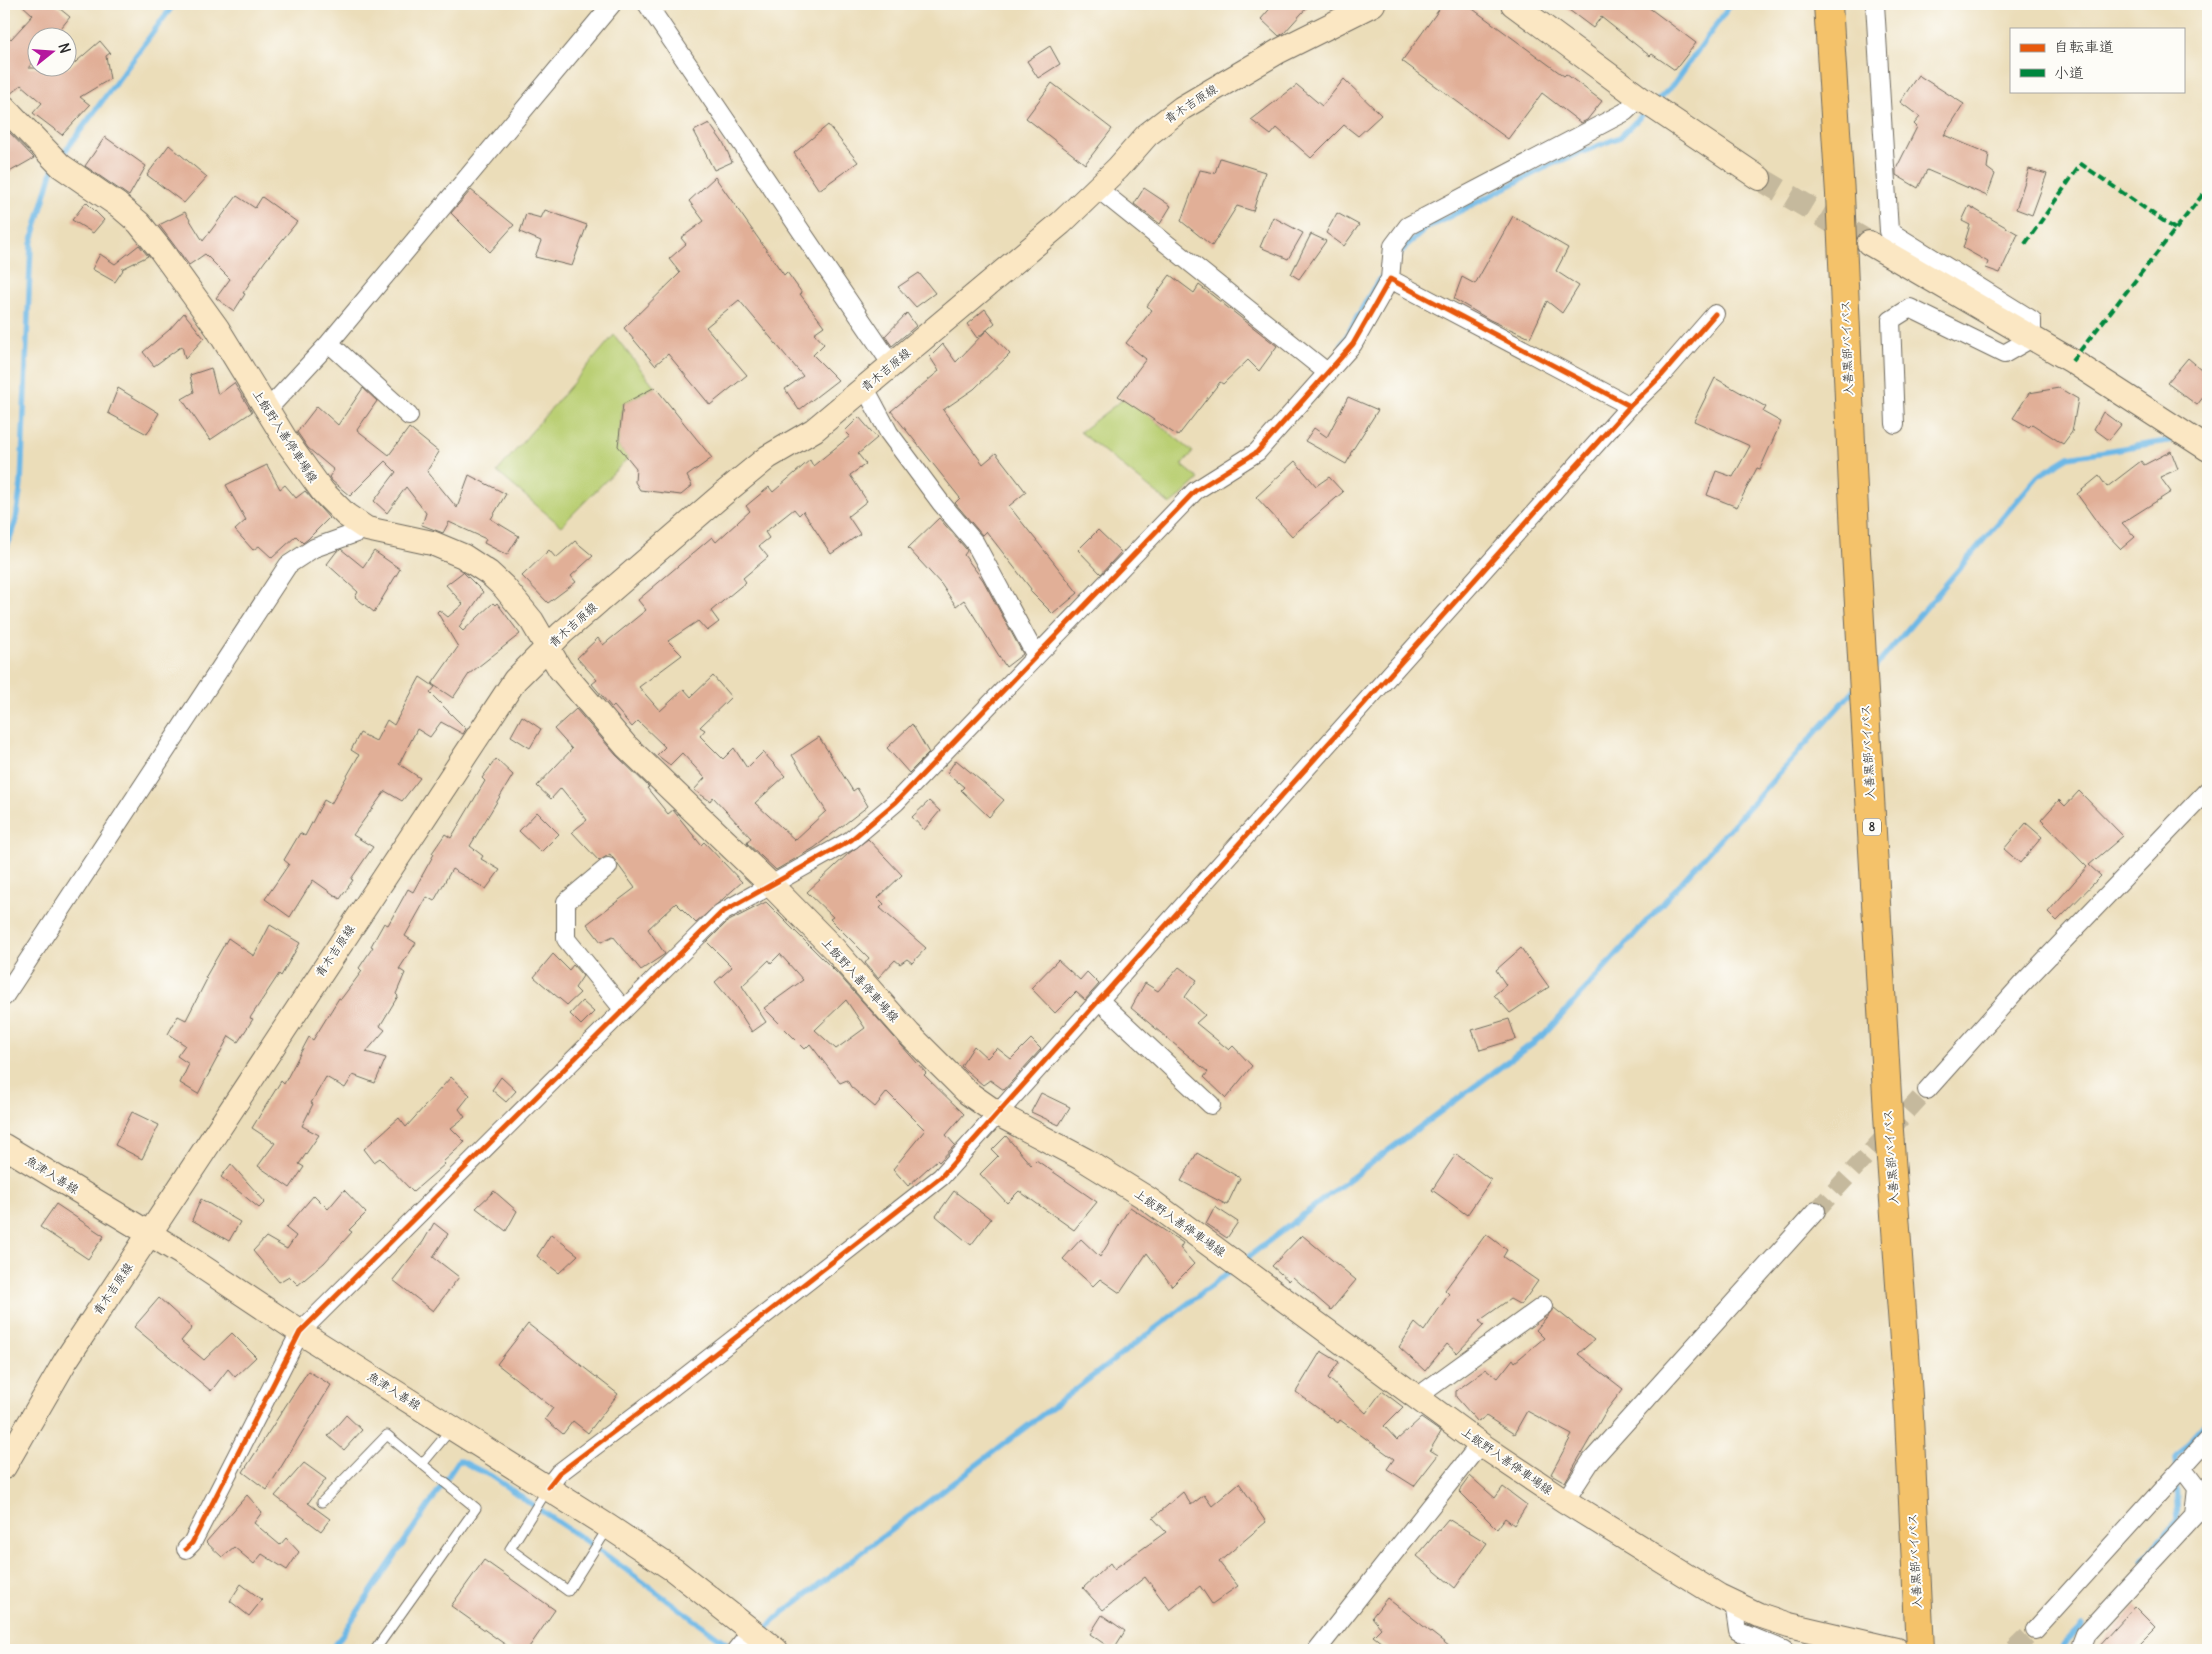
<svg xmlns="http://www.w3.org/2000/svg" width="2212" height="1654" viewBox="0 0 2212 1654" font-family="Delius,'Klee One',sans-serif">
<rect width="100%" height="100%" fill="#fdfcf7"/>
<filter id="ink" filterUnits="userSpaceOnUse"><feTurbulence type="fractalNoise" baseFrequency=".02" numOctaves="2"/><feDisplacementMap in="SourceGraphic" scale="10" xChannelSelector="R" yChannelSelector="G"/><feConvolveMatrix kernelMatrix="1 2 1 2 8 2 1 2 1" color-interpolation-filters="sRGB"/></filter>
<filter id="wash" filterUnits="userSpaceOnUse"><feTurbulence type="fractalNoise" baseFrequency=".0096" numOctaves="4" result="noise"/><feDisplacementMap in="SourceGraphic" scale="20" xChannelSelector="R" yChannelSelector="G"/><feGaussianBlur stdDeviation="1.12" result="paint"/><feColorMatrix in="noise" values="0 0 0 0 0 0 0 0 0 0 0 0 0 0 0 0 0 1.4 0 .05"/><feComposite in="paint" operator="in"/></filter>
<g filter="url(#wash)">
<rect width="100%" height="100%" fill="#ebddb9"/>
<!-- green -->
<path fill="#bacf73" stroke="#727d4f" d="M614,335L655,387L623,404L618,446L628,458L561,526L497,472Z
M1126,397L1193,452L1182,465L1199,479L1171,505L1080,432Z"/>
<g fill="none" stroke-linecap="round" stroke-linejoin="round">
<!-- stream -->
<path stroke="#6db8e6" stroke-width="5.5" d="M1655,103L1674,84L1731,4
M60,158L174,4
M1397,258L1406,246L1427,228L1550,165L1620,137L1648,109
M1342,344L1373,289L1382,277
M4,555L16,520L21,484L31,244L53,168
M1872,671L2038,476L2069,457L2179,439
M1243,1261L1343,1184L1545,1034L1854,690
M2176,1469L2175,1457L2208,1420
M2142,1560L2178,1520L2176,1481
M763,1633L776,1618L1233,1269
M332,1650L459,1460L491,1476L606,1555L734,1649
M749,1650L757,1640
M2059,1650L2082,1626"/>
</g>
<g id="blocks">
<!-- building -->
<path fill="#e1af97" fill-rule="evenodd" d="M21,4H54L70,17L53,38H38V56L28,68H69L100,41L110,53L106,56L110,79L80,97L90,105L62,135L33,113L42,103L21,85L9,95L4,94V32L11,39L33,15Z
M1274,4H1310L1284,33L1279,36L1261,19Z
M1443,4H1466L1564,76L1566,74L1602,101L1587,120L1581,123L1542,93L1508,139L1402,61Z
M1561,4H1644L1696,43L1675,70L1652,54L1650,56L1601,17L1593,28Z
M1050,46L1060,64L1038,78L1027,61Z
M1918,75L1964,104L1944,135L1989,154L1987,168L1995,174L1987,196L1927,170L1918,188L1896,175V169L1917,127L1914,124L1920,117L1900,102Z
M1344,79L1381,115L1358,136L1344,125L1311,158L1277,128L1271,135L1251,120L1297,85L1322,106Z
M1052,83L1112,129L1085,164L1026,118Z
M709,123L724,144L732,162L714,170L694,131Z
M828,125L858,162L819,190L794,153Z
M8,131L34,158L4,175V136Z
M105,137L146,166L129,196L85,166Z
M169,145L207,177L184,203L147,175Z
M1220,158L1265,172L1253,211L1237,206L1212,246L1181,221L1200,170L1215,173Z
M2029,169L2047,174L2032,215L2016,209Z
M715,177L784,275L787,272L802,293L800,294L824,326L814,333L824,344L813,355L838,380L799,410L785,389L803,376L739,300L706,327L747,375L710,405L668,354L655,365L624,328L680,273L669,259L686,244L681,238L704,221L689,201Z
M1144,188L1171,206L1160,224L1134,204Z
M471,190L514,225L490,252L451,213Z
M237,196L255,208L262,197L297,222L265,261L243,293L245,294L234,311L216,298L230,279L205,254L189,265L159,225L185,212L203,241Z
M86,202L104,220L93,233L72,220Z
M1969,206L2018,234L2000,273L1986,268L1988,262L1963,248L1970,225L1962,221Z
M545,210L587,225L572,266L535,257L541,241L520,232L526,214L541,218Z
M1337,213L1359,225L1344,246L1326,233Z
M1513,216L1568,248L1556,271L1579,286L1562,313L1547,301L1530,338L1490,320L1454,299L1462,277L1475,284Z
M1273,217L1303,233L1288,259L1260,247Z
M1311,234L1326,241L1299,279L1291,274Z
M139,245L148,256L122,269L123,270L115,282L92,269L100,254L115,264Z
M919,273L935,293L916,307L898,287Z
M1170,275L1194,293L1199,285L1277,346L1259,371L1248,360L1223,384L1220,382L1178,436L1118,396L1146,359L1126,343L1152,310L1147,306Z
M985,309L995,323L977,338L967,324Z
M184,313L204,338L185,359L182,346L154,366L143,352L169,330Z
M907,313L916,326L892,346L885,336Z
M987,330L1010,354L974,389L943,410L983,464L996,453L1026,492L1009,506L1078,593L1053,614L1030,591L1031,589L986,531L982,535L955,503L960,498L891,411L939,371L930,357L943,344L956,362Z
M2188,358L2208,375V391L2197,405L2167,383Z
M211,368L218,395L234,383L252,412L210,440L182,399L194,392L190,375Z
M1715,378L1766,407L1763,412L1781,422L1760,469L1757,468L1737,507L1707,495L1716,471L1733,477L1750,446L1694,421Z
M655,387L712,458L687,476L692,486L681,495L640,490L635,482L636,468L618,446L623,404Z
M118,388L159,413L147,434L108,413Z
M363,388L377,401L357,430L389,455L409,428L439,452L427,471L457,508L469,475L506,494L491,519L519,536L507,555L484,543L486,539L449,522L443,533L422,525L426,513L406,487L387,513L374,501L396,472L385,461L350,496L332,481L329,477L334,470L308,448L297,432L317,406L338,425Z
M2059,388L2078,399L2072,432L2063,444L2032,424L2029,427L2013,418L2029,393Z
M1348,397L1378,410L1350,454L1351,455L1346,464L1305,441L1314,428L1327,437Z
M2103,412L2121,425L2109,440L2094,429Z
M859,417L877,438L858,454L866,464L850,475L867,501L848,516L860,534L831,554L803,511L799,515L794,509L765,532L769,538L759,546L768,557L743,578L746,582L711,611L719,622L707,631L698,621L668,641L682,655L639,687L660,711L684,689L691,697L713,676L731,697L700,727L705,730L700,736L723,759L734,748L747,768L763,752L785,776L755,803L795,840L826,811L792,755L819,737L853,791L857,788L868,806L814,848L776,870L747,843L751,838L713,797L710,801L694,790L705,778L682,753L670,765L657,755L665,747L638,721L632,727L614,706L612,708L592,684L597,680L577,658L598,638L603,645L646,610L638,600L712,537L716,542L750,511L746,506L769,487L773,492L810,460L813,466L850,436L845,431Z
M2171,451L2178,469L2160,477L2171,492L2122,523L2135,537L2121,549L2102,529L2077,494L2099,476L2107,487L2141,461L2144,465Z
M1295,461L1316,486L1329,477L1343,492L1292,536L1256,497Z
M267,465L280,489L285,485L296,498L305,491L329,518L308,539L303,543L296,536L272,558L259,546L253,550L235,530L246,520L226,485Z
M939,518L966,549L967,551L964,555L983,580L1023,654L1006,667L964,600L956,606L941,584L908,548Z
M1098,530L1121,552L1101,574L1078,550Z
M575,541L593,556L571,576L576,582L548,603L522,576L549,550L556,558Z
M341,549L363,567L374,551L400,569L374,612L355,597L358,592L327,564L337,551Z
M463,572L483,592L459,627L463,631L493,603L495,605L497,603L520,634L469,674L453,698L432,684L458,647L437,612L439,610L448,617L463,604L446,585Z
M420,677L435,687L430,693L466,729L463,734L441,722L430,737L417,729L399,764L420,778L402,801L385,791L353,835L373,847L351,879L353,880L340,899L313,880L290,917L265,899L289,864L284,860L300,833L305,836L324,800L331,804L359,755L351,750L360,733L376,741L387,720L394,725Z
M576,709L616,755L649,787L647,788L668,814L673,810L701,845L704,842L742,882L696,923L676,903L648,929L665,954L641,970L613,936L601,942L587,924L635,888L610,854L599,861L572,832L587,820L561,788L551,799L537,786L572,749L554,729Z
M522,716L541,729L530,748L511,736Z
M912,724L929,753L909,773L887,748Z
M496,759L513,775L470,846L483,856L481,859L500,870L486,889L452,869L434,901L427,897L405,936L416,943L399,969L405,973L396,994L398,996L380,1026L385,1030L366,1052L386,1058L375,1083L353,1075L345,1088L326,1077L311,1103L313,1104L302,1126L319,1135L299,1164L304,1167L290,1188L258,1166L275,1143L252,1128L281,1081L284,1084L309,1037L313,1040L339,998L341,999L362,971L359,968L373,947L371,946L384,923L388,925L408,889L413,892L434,854L432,853L445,834L451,838L485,781L482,778Z
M956,760L1004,800L989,817L961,790L964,787L947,773Z
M2079,791L2123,836L2089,865L2101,876L2057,921L2048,912L2087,867L2041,820L2059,800L2065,806Z
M929,801L940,811L924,830L912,817Z
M537,812L559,834L541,852L519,831Z
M2026,823L2042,837L2020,863L2004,849Z
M868,839L902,875L878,898L884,904L880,908L926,948L912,963L907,959L900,964L895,960L878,978L865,963L869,958L830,919L833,917L807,892L848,854Z
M766,902L838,974L926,1073L924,1075L964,1114L946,1135L955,1145L939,1162L937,1160L908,1186L893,1169L925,1130L887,1092L875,1107L851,1087L847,1080L840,1083L810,1044L805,1049L764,1008L803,980L780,954L771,963L769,960L742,986L766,1022L752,1032L736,1007L715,982L732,967L707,942L727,922ZM846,1000L865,1028L836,1049L815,1030Z
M270,925L300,943L281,976L279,974L250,1018L253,1019L238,1042L229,1036L198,1094L180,1083L189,1064L177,1056L185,1045L168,1034L178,1016L186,1020L207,979L205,978L228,938L254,956Z
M1521,948L1549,987L1510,1013L1494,995L1506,985L1496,970Z
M553,954L569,970L573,965L583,976L575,988L580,993L567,1005L534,977Z
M1058,960L1080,980L1087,972L1099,984L1085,1000L1076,992L1055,1013L1031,988Z
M1179,967L1197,980L1185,997L1205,1015L1196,1023L1229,1050L1233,1046L1252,1066L1226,1098L1204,1077L1208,1072L1131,1008L1145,983L1158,991Z
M582,1001L594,1012L581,1025L570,1014Z
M1509,1019L1516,1039L1480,1050L1472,1030Z
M1031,1039L1041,1049L1004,1090L990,1080L983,1085L961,1066L974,1046L987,1058L997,1048L1011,1059Z
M451,1077L470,1095L459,1109L465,1117L451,1128L465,1142L443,1162L445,1164L413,1192L380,1158L374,1162L364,1149L399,1118L406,1127Z
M501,1077L516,1091L506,1102L492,1090Z
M1041,1093L1070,1107L1059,1125L1031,1112Z
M132,1112L159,1125L142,1159L115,1145Z
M1006,1136L1031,1165L1036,1160L1097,1202L1074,1230L1019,1191L1007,1203L980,1174L998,1156L992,1150Z
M1197,1153L1240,1178L1227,1205L1181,1181Z
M1456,1154L1491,1180L1467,1215L1432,1190Z
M231,1164L265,1202L259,1208L221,1177Z
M344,1190L366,1213L349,1230L352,1232L324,1263L298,1285L289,1276L279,1282L253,1251L266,1237L287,1249L296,1236L286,1228L314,1195L328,1209Z
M494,1191L517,1211L506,1231L476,1208Z
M954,1191L991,1219L971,1245L936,1216Z
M201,1199L240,1222L229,1241L192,1220Z
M56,1204L104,1236L88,1259L40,1227Z
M1130,1207L1183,1243L1180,1248L1194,1264L1172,1286L1147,1253L1120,1293L1100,1279L1093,1286L1063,1259L1081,1239L1100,1257Z
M1215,1207L1238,1222L1227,1238L1206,1224Z
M434,1223L448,1234L433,1257L459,1277L433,1311L393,1280L423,1242Z
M551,1234L578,1255L559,1273L537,1256Z
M1486,1234L1507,1250L1503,1257L1538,1281L1521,1305L1510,1299L1479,1321L1484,1325L1457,1353L1447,1344L1425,1371L1399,1347L1415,1323L1424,1331L1449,1294L1445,1290Z
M1302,1235L1356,1280L1331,1310L1293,1277L1289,1281L1272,1266Z
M159,1298L192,1328L181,1341L204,1360L232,1333L256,1357L235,1377L228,1369L211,1391L134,1327Z
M1554,1308L1594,1340L1578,1354L1623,1389L1606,1411L1565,1482L1551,1474L1572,1435L1527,1411L1514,1434L1486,1416L1478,1422L1456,1397V1391L1486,1369L1498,1378L1513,1359L1515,1362L1544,1338L1536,1330Z
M528,1324L618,1394L588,1433L573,1421L563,1434L545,1419L553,1408L497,1364Z
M1321,1351L1339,1362L1328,1378L1366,1413L1382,1391L1403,1407L1384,1426L1397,1440L1421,1418L1441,1432L1430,1450L1438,1455L1414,1486L1387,1469L1394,1459L1340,1420L1338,1423L1296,1392Z
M308,1371L331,1385L267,1490L243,1472Z
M346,1415L362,1430L344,1450L328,1436Z
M304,1463L326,1479L308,1503L330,1519L321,1531L275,1496Z
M1470,1476L1495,1498L1503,1487L1527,1505L1514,1525L1505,1518L1497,1529L1459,1491Z
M1239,1483L1266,1522L1219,1562L1238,1586L1212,1604L1200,1586L1170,1610L1145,1577L1103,1610L1083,1588L1110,1563L1114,1569L1166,1532L1153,1518L1183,1492L1191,1505L1204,1495L1212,1506Z
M247,1495L262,1512L254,1523L280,1545L286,1538L299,1552L287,1570L262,1554L254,1564L234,1547L222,1557L206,1542Z
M1448,1519L1487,1543L1455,1588L1417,1556Z
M484,1560L555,1610L527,1650H513L451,1606Z
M241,1584L262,1600L249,1616L230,1601Z
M1387,1598L1454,1650H1391L1373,1636L1381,1628L1372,1617Z
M2135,1606L2156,1627L2133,1650H2095Z
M1102,1615L1125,1631L1113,1650L1090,1634Z"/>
</g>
</g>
<g filter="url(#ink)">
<use href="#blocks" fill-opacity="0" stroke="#6e695d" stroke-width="1"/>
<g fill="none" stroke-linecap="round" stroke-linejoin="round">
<!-- street-tunnel -->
<path stroke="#c5b99d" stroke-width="18" stroke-dasharray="18 9" stroke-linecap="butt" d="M1816,1211L1927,1090
M2014,1650L2035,1630"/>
<!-- secondary-tunnel -->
<path stroke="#c5b99d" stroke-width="24" stroke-dasharray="24 12" stroke-linecap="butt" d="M1759,178L1869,243"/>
<defs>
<path id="lane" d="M547,1490L510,1549L568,1591L608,1528
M322,1502L387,1435L422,1464L452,1428
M375,1650L476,1508L422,1464"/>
<path id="street" d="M647,4L892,365
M1875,4L1889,231L2032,320V338L2004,354L1910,308L1891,320L1895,424
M1097,188L1328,373
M1390,279L1393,246L1408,226L1625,112L1640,98
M329,343L409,416
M865,388L889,433L941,503L975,543L1036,656
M267,410L329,343L612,4
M608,867L566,902V939L623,1009
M4,997L288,565L314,548L367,529
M1099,1000L1211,1105
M1927,1090L2021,985L2208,790
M1417,1397L1543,1306
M548,1487L559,1473L657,1399L941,1177L1630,406L1661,376L1715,314
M1565,1501L1591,1461L1816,1211
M186,1549L192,1543L300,1332L721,913L851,840L896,802L1195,491L1257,452L1353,344L1390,279L1630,406
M1734,1603L1738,1631L1784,1650
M2035,1630L2208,1439
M736,1650L752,1630
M1317,1650L1480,1444
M2079,1650L2085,1634L2194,1516L2197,1488L2182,1468"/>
<path id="secondary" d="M1513,4L1640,98L1759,178
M4,107L61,166L118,205L139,223L160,249L217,328L287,442L323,492L346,515L367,529L432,543L463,556L489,573L504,587L532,621L560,669L626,746L772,886L834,949L909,1034L968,1093L998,1114L1085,1160L1148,1199L1480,1444L1565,1501L1719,1596L1759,1615L1789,1625L1896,1650
M1869,243L2072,361L2208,449
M4,1146L183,1254L300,1332L609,1527L674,1570L776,1650
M4,1467L66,1360L515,680L562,633L723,494L768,457L814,430L1061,223L1118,168L1147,135L1182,108L1279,51L1373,4"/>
<path id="highway" d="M1828,4L1840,194L1855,534L1889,1131L1908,1396L1920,1650"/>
</defs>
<!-- lane casing -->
<use href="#lane" stroke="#6e695d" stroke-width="11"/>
<!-- street casing -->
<use href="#street" stroke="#6e695d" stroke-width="20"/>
<!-- secondary casing -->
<use href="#secondary" stroke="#6e695d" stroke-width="26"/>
<!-- highway casing -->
<use href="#highway" stroke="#6e695d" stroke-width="30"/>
<!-- lane -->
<use href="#lane" stroke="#fff" stroke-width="9"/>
<!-- street -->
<use href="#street" stroke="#fff" stroke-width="18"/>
<!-- secondary -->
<use href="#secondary" stroke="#fbe7c3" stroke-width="24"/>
<!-- highway -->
<use href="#highway" stroke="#f4c26a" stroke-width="28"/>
<!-- quiet -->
<path stroke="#00873e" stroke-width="4" stroke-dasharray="8 4" stroke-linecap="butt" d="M2025,244L2081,164L2175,229
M2072,361L2208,188"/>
<defs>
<path id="cycleway" d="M548,1487L559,1473L657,1399L941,1177L1630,406L1661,376L1715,314
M186,1549L192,1543L300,1332L721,913L851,840L896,802L1195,491L1257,452L1353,344L1390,279L1630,406"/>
</defs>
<!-- cycleway casing -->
<use href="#cycleway" stroke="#fdfcf7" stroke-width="8"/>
<!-- cycleway -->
<use href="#cycleway" stroke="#e8590c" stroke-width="5"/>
</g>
</g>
<g text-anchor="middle" stroke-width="4" stroke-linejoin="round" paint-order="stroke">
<!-- shield labels -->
<rect fill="#fdfcf7" stroke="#6a6a68" stroke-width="1" x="1863" y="818.5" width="18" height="17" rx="4"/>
<g font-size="11" font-weight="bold" fill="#2b2b2b">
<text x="1872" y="831">8</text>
</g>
<!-- street labels -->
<g font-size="12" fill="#2b2b2b" stroke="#fdfcf7">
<text transform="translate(1191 104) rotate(-33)" y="4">青木吉原線</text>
<text transform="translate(1847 348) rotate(-92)" y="4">入善黒部バイパス</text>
<text transform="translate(886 370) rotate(-40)" y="4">青木吉原線</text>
<text transform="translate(285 436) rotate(57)" y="4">上飯野入善停車場線</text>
<text transform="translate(573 625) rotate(-42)" y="4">青木吉原線</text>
<text transform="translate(1868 752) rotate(-93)" y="4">入善黒部バイパス</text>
<text transform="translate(335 951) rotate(-56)" y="4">青木吉原線</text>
<text transform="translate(860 980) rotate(48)" y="4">上飯野入善停車場線</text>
<text transform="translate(1891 1157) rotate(-94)" y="4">入善黒部バイパス</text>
<text transform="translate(52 1175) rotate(32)" y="4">魚津入善線</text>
<text transform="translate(1180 1223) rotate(35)" y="4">上飯野入善停車場線</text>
<text transform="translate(113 1289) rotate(-56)" y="4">青木吉原線</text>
<text transform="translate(394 1391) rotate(32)" y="4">魚津入善線</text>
<text transform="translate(1507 1461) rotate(35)" y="4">上飯野入善停車場線</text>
<text transform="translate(1915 1561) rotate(-93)" y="4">入善黒部バイパス</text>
</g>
</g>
<!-- margin -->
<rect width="2212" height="1654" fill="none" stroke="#fdfcf7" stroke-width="20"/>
<!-- legend -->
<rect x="2010" y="28" width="175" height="65" fill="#fdfcf7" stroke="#a9a8a5"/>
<rect x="2020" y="44" width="25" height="8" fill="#e8590c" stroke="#a9a8a5"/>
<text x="2054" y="52" font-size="15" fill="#2b2b2b">自転車道</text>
<rect x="2020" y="69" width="25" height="8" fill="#00873e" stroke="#a9a8a5"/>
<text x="2054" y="78" font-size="15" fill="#2b2b2b">小道</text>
<!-- north arrow -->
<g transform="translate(52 52) rotate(73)"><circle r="24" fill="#fdfcf7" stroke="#a9a8a5"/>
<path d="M0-4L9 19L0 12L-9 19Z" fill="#b5179e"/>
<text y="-8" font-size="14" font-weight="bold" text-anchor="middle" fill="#2b2b2b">N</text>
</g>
</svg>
